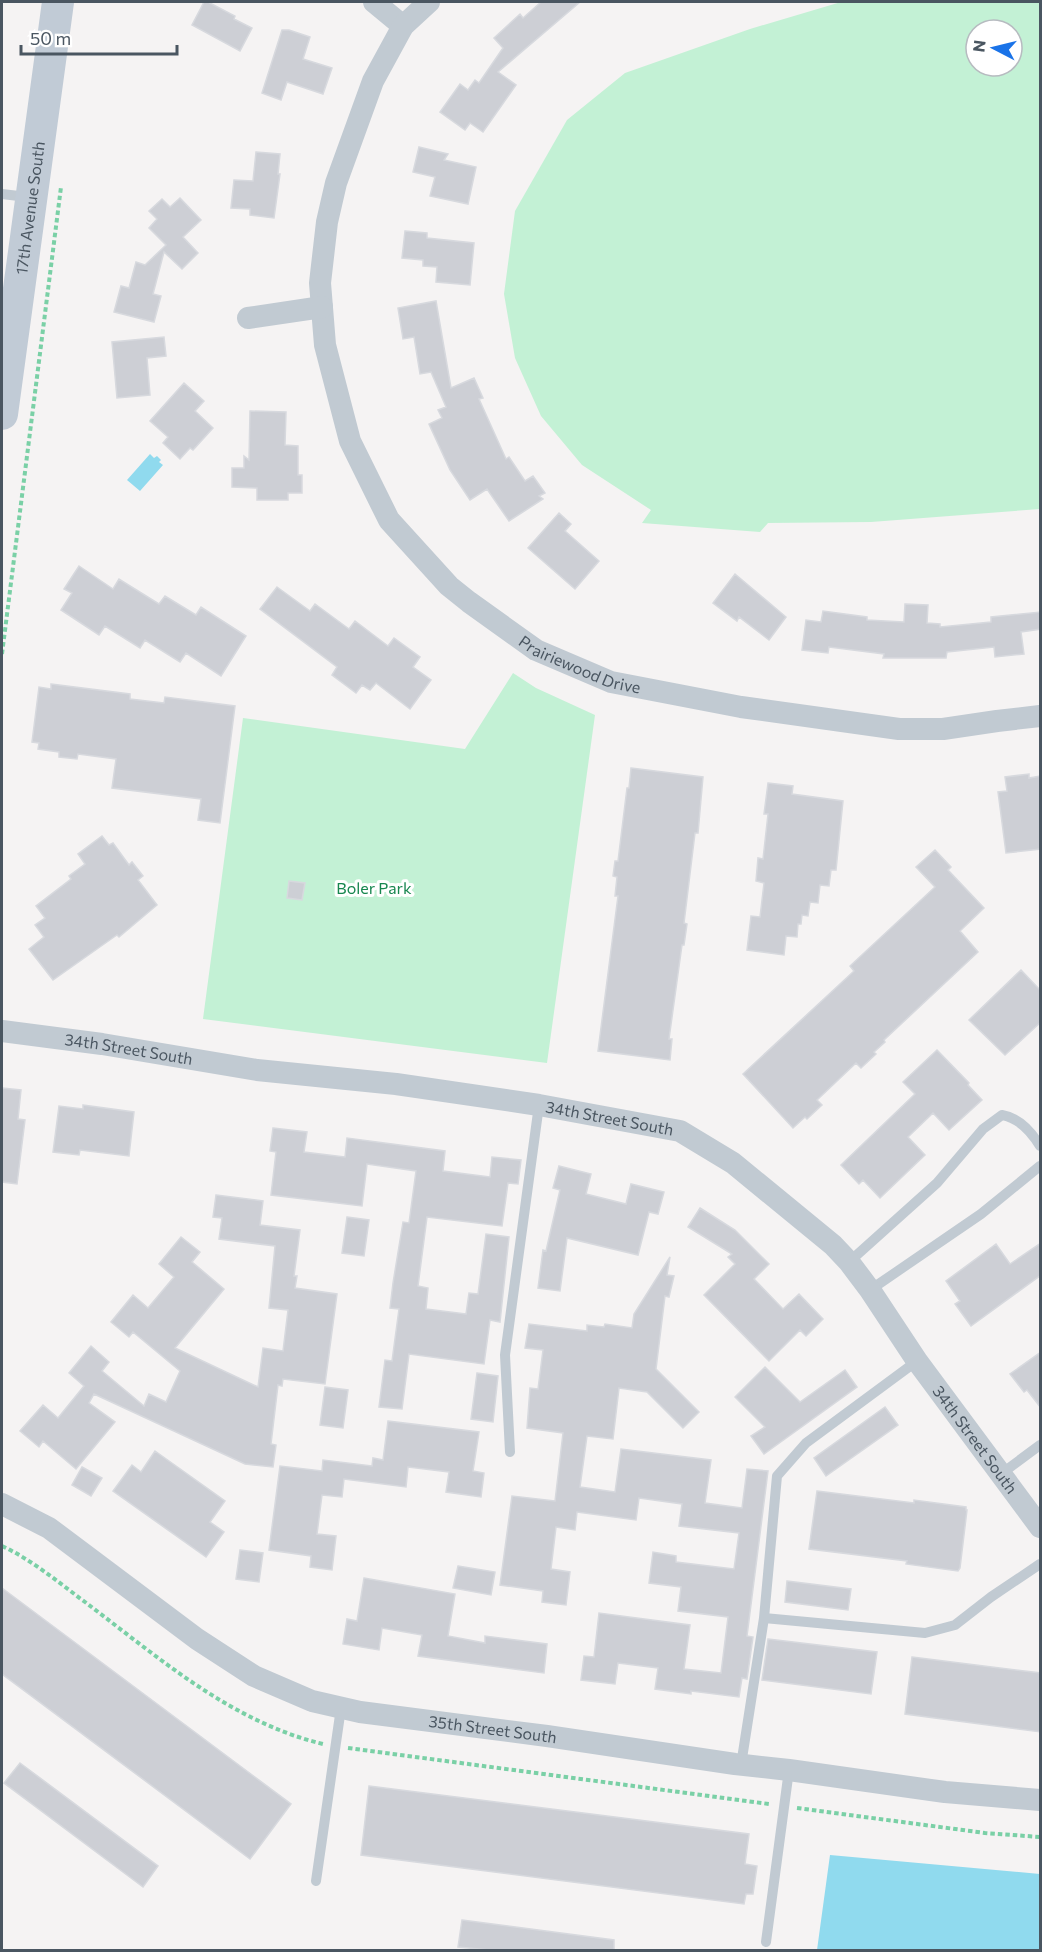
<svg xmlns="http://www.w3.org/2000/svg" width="1042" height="1952" viewBox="0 0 1042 1952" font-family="Commissioner,sans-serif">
<rect width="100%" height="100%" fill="#f5f3f3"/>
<!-- green -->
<path fill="#c3f1d5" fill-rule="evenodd" d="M841,2H1040V509L871,522L768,523L760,532L642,523L651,510L582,465L541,416L515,358L504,294L515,211L567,120L625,73L750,29ZM976,30H1012V66H976Z
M513,673L536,688L595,715L547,1063L203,1019L243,718L465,749Z"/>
<!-- water -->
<path fill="#90daee" d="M150,454L154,458L157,456L161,460L159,462L163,465L140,491L127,480Z
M830,1855L1040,1874V1950H817Z"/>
<!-- building -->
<path fill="#cdcfd5" stroke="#d7d9de" stroke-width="1.5" d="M204,2H208L235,16L234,19L252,28L240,51L192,25Z
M541,2H580L498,72L516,85L483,132L470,123L465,130L440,112L460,84L468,90L475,80L479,83L503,48L494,38L520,14L523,18Z
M282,30H289L310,37L303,59L332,68L323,94L287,82L281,100L262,93Z
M419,147L448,154L444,160L476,167L468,204L430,196L435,177L413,172Z
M256,152L280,154L278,174H280L274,218L250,215V209L231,208L234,180L253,181Z
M180,198L201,220L183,237L198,253L182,269L164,252L153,294L161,296L154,322L114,312L121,286L129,288L136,262L145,265L166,245L149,228L157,219L149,211L162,199L170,207Z
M405,231L427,233V238L474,243L470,285L436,282L437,267L423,266V260L402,258Z
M436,301L451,388L474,378L483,398L479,399L506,459L509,457L525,481L533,476L545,493L539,496L543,499L509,521L487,489L470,500L450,470L429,424L442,418L438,410L446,407L431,372L420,374L414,337L403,339L398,308Z
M164,337L166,356L147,358L150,395L117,398L112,342Z
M184,383L204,401L195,411L213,428L193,450L190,448L180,459L163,443L168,437L150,421Z
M250,411L286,412L285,445L298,446V475H302V493H288V500H257V488L232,487V468H244V456L249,460Z
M559,513L571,524L565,531L599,561L575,589L528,548Z
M79,566L113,589L119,579L159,604L165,596L196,615L201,607L246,636L221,676L186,653L180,662L145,640L140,648L105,626L99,635L61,610L72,593L64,589Z
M735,574L786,617L769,640L739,617L737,621L713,603Z
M277,587L310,611L315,604L349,629L355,621L388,646L394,638L420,657L413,667L431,680L410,709L376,683L370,690L362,685L356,693L332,675L337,667L260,609Z
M905,604L928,605L927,623L940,624V627L991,622V617L1041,612V629L1021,632L1024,654L995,657L994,647L947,652L946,658H883L884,654L829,647L828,653L802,650L806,620L821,622L823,611L867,617V620L904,622Z
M51,684L130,694V699L164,703L165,697L235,706L220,823L198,820L201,799L112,788L116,759L78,754L77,759L59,757V752L38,749L39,743L32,742L39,687L51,689Z
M631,768L703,777L698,833H695L684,923L687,924L684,945H682L669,1039H672L670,1060L598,1051L618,896H615L617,877L613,876L615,861H618L627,788H629Z
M1029,774V778L1041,776V849L1006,853L998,792L1007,791L1005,777Z
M768,783L793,786L792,794L843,801L836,870H831L829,886L820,885L818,903L810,902L808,916L802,915L801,924H798L797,937L786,936L784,955L747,950L751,916L760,917L764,883L756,881L758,858L763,859L768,814H764Z
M102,836L109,845L113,843L129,865L132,862L143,876L138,880L157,905L119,937L117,935L114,937L53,980L29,949L44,937L35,925L45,918L36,906L71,879L69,876L85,864L78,854Z
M935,850L951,867L948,870L984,908L960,931L978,952L884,1040L885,1042L874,1052L876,1054L861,1068L856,1063L817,1100L822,1105L807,1119L805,1117L793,1128L743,1074L854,971L850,966L935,887L916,867Z
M289,881L305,883L302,900L287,898Z
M1021,970L1041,991V1022L1005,1055L969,1020Z
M937,1050L969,1083L968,1085L982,1100L949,1130L933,1113L908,1137L925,1155L880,1198L863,1180L859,1184L841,1165L915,1094L903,1082Z
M2,1088L21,1090L18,1119L25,1120L17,1184L2,1182Z
M83,1105L134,1112L129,1156L80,1150L79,1155L53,1152L59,1106L83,1109Z
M273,1128L307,1132L304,1152L345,1157L347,1138L445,1151L443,1171L490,1177L492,1157L521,1160L518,1184L508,1183L502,1226L427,1217L418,1286L428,1288L426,1309L466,1314L469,1293L478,1294L486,1234L509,1237L500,1322L490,1320L484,1364L409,1354L402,1409L379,1407L385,1360L392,1361L399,1309L390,1308L393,1283L403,1222L409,1223L416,1171L367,1164L362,1206L271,1195L276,1152L270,1151Z
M559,1166L591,1174L586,1194L626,1204L631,1184L664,1192L658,1214L649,1212L638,1255L567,1238L560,1291L538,1288L543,1250L546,1251L560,1190L553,1188Z
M216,1195L263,1201L260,1225L300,1230L294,1276H297L295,1288L337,1294L325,1384L283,1379L282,1386L278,1385L271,1444L276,1445L273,1467L245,1464L94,1394L89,1403L115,1422L76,1469L43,1441L39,1447L20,1431L43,1405L58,1418L84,1386L69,1373L91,1346L109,1362L102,1371L144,1406L149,1394L166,1402L180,1371L133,1332L129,1337L111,1322L133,1295L148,1308L174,1277L159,1264L181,1237L200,1252L192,1262L224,1289L175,1348L258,1387L263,1348L283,1351L288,1310L269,1308L275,1246L219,1239L222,1218L213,1217Z
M700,1208L735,1230L769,1264L754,1279L783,1309L799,1294L823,1319L806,1336L800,1330L769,1361L704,1295L735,1264L728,1257L732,1254L688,1227Z
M347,1217L369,1220L364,1256L342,1253Z
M1041,1243V1275L971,1326L955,1304L960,1301L946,1281L996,1244L1010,1264Z
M670,1257L667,1275L674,1276L669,1297L665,1296L656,1369L699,1412L683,1428L647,1392L619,1388L613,1439L587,1436L580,1487L615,1492L621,1449L711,1460L705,1503L742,1508L747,1469L768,1471L747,1636L753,1637L747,1679L742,1678L739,1697L691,1691V1694L655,1689L658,1668L618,1663L615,1684L581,1680L584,1656L594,1657L599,1613L690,1625L684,1669L721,1673L728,1617L678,1611L681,1587L649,1583L653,1552L676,1556V1562L734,1569L739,1533L679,1526L682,1504L639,1498L636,1520L577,1512L575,1530L556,1527L551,1569L570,1572L566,1605L542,1602L543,1591L500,1585L512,1496L555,1501L563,1433L527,1428L530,1388L538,1389L543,1350L525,1348L529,1324L587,1331V1325L604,1327L605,1324L632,1328L634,1314Z
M1041,1352V1408L1027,1390L1024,1392L1010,1374Z
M765,1367L800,1402L845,1370L857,1387L764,1454L751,1436L765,1427L735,1397Z
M477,1373L498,1376L493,1422L471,1419Z
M325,1387L348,1390L343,1428L320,1425Z
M885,1407L898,1425L826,1476L814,1458Z
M388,1421L479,1432L473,1471L484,1473L481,1497L446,1492L449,1472L408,1467L406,1487L344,1479L342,1497L322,1495L317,1534L336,1536L332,1570L310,1567L311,1556L269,1550L280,1466L322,1471L323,1460L372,1466L373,1458L383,1460Z
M155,1451L225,1501L210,1522L224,1532L206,1557L113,1491L132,1465L141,1472Z
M82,1467L102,1478L91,1496L72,1485Z
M817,1491L914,1503V1500L966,1507V1510H967L960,1568L958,1571L906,1564L907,1561L809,1549Z
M240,1550L263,1553L259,1582L236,1579Z
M458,1566L495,1572L491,1595L453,1588Z
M364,1578L455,1594L448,1636L485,1643V1636L547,1644L544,1673L418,1656L422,1635L382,1628L379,1650L343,1644L347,1619L357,1621Z
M787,1581L851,1589L848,1610L785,1602Z
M2,1588L291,1804L250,1859L2,1674Z
M768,1639L877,1652L871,1694L762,1680Z
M912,1657L1041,1673V1732L905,1714Z
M20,1763L158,1866L143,1887L4,1783Z
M369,1786L749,1834L745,1864L757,1866L753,1894H746L744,1904L361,1855Z
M462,1920L614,1940V1950H489L458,1947Z"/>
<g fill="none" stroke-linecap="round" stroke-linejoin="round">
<!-- path -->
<path stroke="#7ad0a6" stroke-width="4" stroke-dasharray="4.5 3" stroke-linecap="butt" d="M2,654L61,187
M2,1546C32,1560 58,1582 85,1602C158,1657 231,1722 323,1744
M348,1748L769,1804
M797,1808L985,1833L1040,1837"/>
<!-- lane -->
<path stroke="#c1cad2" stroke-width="10" d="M2,194L27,197
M849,1262L937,1183L983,1129L1002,1115C1019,1118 1031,1131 1040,1146
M870,1290L981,1214L1040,1166
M917,1361L806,1443L777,1476L764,1618L925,1633L955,1625L991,1597L1040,1564
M510,1452L505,1355L539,1105
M1001,1474L1040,1445
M741,1765L764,1618
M316,1881L341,1708
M766,1942L789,1770"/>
<!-- street -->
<g stroke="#c1cad2" stroke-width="22">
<path d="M374,2L403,26"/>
<path id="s1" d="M429,2L403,26L373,81L336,183L327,222L320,283L325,345L350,441L389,520L449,586L469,602L536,650L611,682L741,707L899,729H943L997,721L1040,716"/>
<path d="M248,318L322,307"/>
<path id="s2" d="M2,1031L102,1044L257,1070L396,1084L539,1105L680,1131L733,1163L833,1245L849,1262L870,1290L917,1361L1040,1527"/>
<path id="s3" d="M2,1504L49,1528L197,1639L254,1676L312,1701L360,1712L547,1736L735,1764L789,1770L945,1792L1040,1800"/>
</g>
<!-- secondary -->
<path stroke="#c1cbd6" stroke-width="32" id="s4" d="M2,414L58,2"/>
</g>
<g text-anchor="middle" stroke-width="6" stroke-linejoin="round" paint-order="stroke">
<!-- street labels -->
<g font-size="16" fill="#4a5661" stroke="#fff">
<text dy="6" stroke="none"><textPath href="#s4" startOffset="208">17th Avenue South</textPath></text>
<text dy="6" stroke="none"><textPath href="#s1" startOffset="801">Prairiewood Drive</textPath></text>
<text dy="6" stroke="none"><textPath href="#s2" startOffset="128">34th Street South</textPath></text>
<text dy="6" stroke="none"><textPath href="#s2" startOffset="614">34th Street South</textPath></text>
<text dy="6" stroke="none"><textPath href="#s2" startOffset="1118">34th Street South</textPath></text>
<text dy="6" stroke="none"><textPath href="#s3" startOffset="552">35th Street South</textPath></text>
</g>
<!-- park labels -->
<g font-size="16" fill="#17864f" stroke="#fff">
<text x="374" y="894">Boler Park</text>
</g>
</g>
<!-- border -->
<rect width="1042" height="1952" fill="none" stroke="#4a5661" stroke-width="6"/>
<!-- north arrow -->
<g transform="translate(994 48) rotate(277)"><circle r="28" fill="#ffffff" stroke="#b7bbc0" stroke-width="1.5"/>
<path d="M0-4.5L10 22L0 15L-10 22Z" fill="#1a73e8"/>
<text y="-9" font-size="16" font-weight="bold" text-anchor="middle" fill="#4a5661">N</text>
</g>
<!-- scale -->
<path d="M21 45v9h156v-9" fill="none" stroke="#4a5661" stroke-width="3"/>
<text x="30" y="45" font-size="18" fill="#4a5661" stroke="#ffffff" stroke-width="4.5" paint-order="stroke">50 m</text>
</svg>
